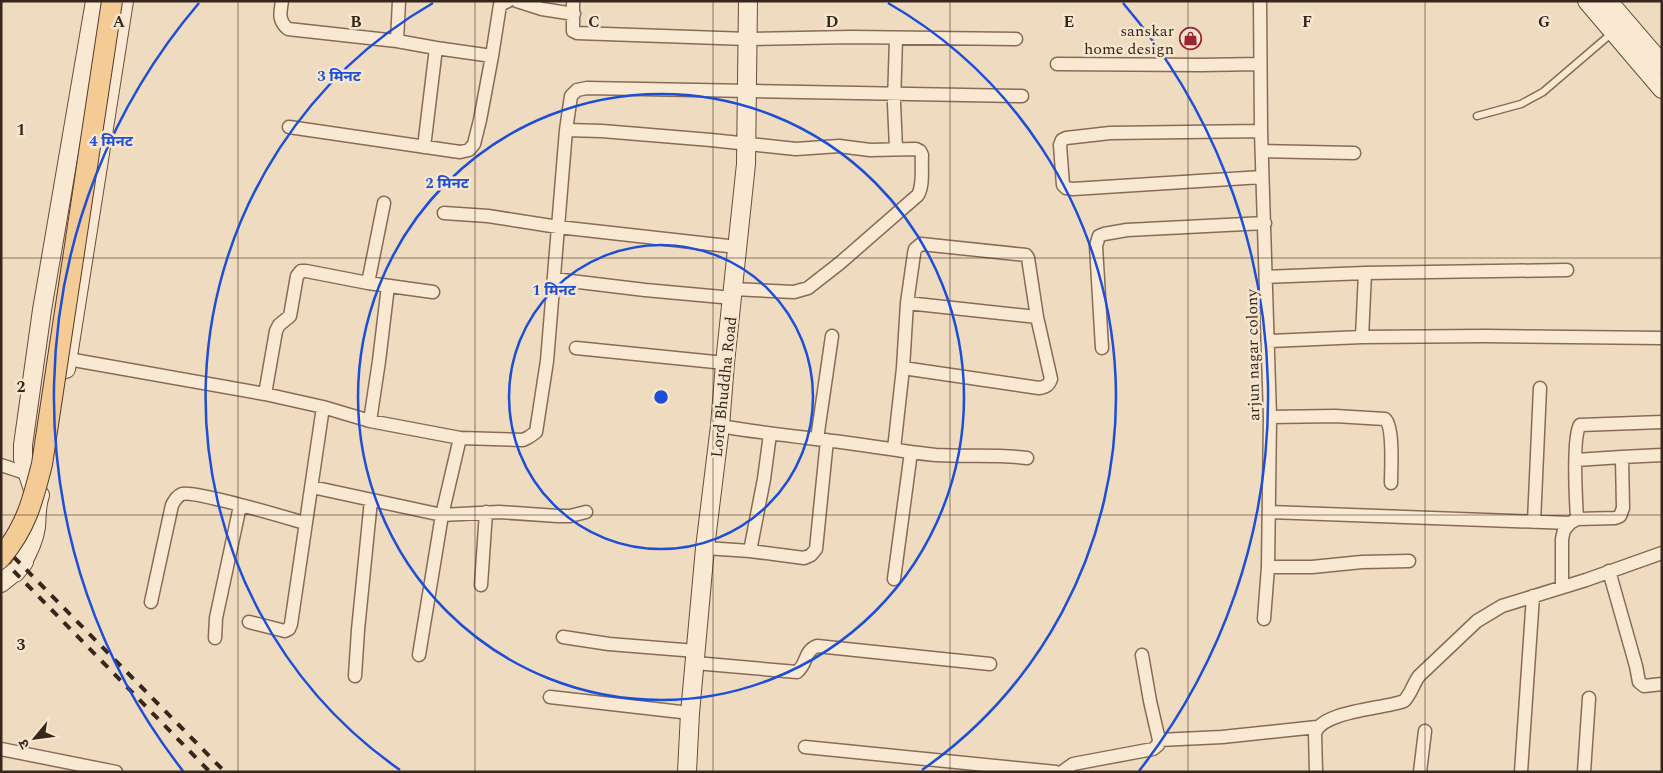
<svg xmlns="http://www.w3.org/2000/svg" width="1663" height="773" viewBox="0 0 1663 773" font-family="Spectral,'Noto Sans Devanagari',serif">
<rect width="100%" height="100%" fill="#efdbbf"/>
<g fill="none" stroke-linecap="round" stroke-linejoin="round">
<defs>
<path id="lane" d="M1477,116L1521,104L1543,92L1612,33"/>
<path id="street" d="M282,1C280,13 278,21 288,29L397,41L436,48L492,56L480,120L474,144L469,150L460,152L289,127
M517,1L542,9L574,14
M573,1V31L577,33L748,39L851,37L1016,39
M1260,1L1261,131L1270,417L1268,567H1312L1362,562L1409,561
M896,38L894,103L896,149
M397,41L399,1
M492,56L500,5L508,1
M1057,64L1201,65L1260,64
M566,130L602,131L711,140L796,149L839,146L870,150L916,149L920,151L922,155C921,168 924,184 918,195L840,263L808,288L794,292L733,289
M1261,131L1110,133L1066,138L1062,140L1060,145L1063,185L1066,188L1073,189L1262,177
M424,147L436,48
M1263,151L1354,153
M444,213L488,216L558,227L737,247
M1266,277L1365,273L1567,270
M554,279L645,290L733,298
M368,283L384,203
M1362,337L1365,273
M1268,341L1362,337L1485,336L1662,338
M576,348L725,363
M1102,348L1096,246L1099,236L1104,234L1127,230L1265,223
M68,359L265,394L323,407L370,421L379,361L388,286
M903,368L1039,388C1046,387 1049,385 1051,379L1037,317L1028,258L1026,255L921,244L915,249L914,254L907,303
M265,394L276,331L279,325L290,316L297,276L301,271H306L368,283L433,292
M1270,417L1335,416L1385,419C1394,427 1391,470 1391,483
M370,421L460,438L523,440L529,437L536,432L547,361L566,130L571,96L577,90L587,88L1022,96
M720,426C761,433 801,437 841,442C873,446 904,452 936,455C967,457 997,454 1027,458
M817,439L832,336
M894,449L903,368L907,303L1037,317
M1576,460L1622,457
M1,465L28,474
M312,487L442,515L499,512L558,516H570L586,512
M1269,512L1570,523
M1577,519C1576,501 1572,437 1580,425L1662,422
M1534,522L1540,388
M705,548L750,551L804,558L811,555L816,549L827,440
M750,551L764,479L770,434
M1609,571L1636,666L1639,682L1644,686L1662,684
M894,579L911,452
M481,585L486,512
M1562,587V539L1564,530L1570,523L1577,519L1615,518L1620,516L1623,508L1622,457L1662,455
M151,602L172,505C175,500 177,496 182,494C194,490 287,518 305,523
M1264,619L1268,567
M249,622L285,631L289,629L291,624L323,407
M563,637L609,644L696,651
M215,638L216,618L240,506
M419,655L442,515L460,438
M695,663L797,672C808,663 803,652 817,646L990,664
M355,676L358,630L371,500
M550,697L690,713
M1159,740L1222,737L1317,727
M805,747L1056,772
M1,749L116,772
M1062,772L1073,764L1153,749L1158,745L1159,740L1150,701L1142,655
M1316,772L1315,733C1322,711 1383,709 1404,701C1411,694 1413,684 1419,676L1477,621L1502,606L1586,580L1662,553
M1420,772L1425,731
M1521,772L1533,596
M1584,772L1589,698"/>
<path id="secondary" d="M1587,1L1662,89
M1608,1L1662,64
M66,369L124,1
M36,499L23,459V445L42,310L95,1
M1,583L16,571L15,573L24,562L21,565C28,553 34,541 36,527C37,516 36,506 40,495
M687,772L690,713L705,548L720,426L725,363L746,164L748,1"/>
</defs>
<!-- lane casing -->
<use href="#lane" stroke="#886b57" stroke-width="9"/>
<!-- street casing -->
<use href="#street" stroke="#886b57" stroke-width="15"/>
<!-- secondary casing -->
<use href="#secondary" stroke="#6a4d3a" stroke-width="20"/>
<!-- lane -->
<use href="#lane" stroke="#fae9d2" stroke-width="6"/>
<!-- street -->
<use href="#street" stroke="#fae9d2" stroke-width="12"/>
<!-- secondary -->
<use href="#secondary" stroke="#fae9d2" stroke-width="18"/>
<!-- rail -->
<path stroke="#37261c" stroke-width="4" stroke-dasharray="9 9" stroke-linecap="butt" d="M1,544L225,772
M1,558L210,772"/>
<defs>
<path id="primary-bridge" d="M1,557C26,528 33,500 42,464L112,1"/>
</defs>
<!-- primary-bridge casing -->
<use href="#primary-bridge" stroke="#553a2c" stroke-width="22" stroke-linecap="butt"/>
<!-- primary-bridge -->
<use href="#primary-bridge" stroke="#f4cb95" stroke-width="20"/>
</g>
<!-- grid -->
<path fill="none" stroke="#37261c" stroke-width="1" stroke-opacity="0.55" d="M238,1V772M475,1V772M713,1V772M950,1V772M1188,1V772M1425,1V772M1,258H1662M1,515H1662"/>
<!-- distance rings -->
<g fill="none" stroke="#1d4ed8" stroke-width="2.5">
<circle cx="661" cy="397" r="152"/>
<circle cx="661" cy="397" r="303"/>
<path d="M400 770A455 455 0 0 1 433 3M888 3A455 455 0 0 1 922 770"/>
<path d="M183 771A607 607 0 0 1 199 3M1123 3A607 607 0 0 1 1139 771"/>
</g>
<!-- icons -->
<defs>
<symbol id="shop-ring" viewBox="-11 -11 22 22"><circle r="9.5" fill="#f6e6cf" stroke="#992533" stroke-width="1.5"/><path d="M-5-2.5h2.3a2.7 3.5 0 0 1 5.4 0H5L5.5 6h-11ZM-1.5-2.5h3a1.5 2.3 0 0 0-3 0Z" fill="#992533"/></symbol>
</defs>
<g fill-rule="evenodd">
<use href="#shop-ring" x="1178" y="26" width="25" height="25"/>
</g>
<g text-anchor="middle" stroke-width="5" stroke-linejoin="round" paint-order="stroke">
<!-- poi labels -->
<g font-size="16" fill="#37261c" stroke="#f6e6cf" text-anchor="end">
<text x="1174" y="36">sanskar<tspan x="1174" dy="18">home design</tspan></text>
</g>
<!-- street labels -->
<g font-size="16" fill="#37261c" stroke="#f6e6cf">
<text transform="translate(1252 355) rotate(-91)" y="6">arjun nagar colony</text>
<text transform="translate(723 387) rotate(-84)" y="6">Lord Bhuddha Road</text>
</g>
</g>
<g font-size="16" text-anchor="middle" font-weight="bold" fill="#37261c" stroke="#f6e6cf" stroke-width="5" stroke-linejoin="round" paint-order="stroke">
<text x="119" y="27">A</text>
<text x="356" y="27">B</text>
<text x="594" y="27">C</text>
<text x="832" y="27">D</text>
<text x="1069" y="27">E</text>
<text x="1307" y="27">F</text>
<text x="1544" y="27">G</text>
<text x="21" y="135">1</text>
<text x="21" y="392">2</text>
<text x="21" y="650">3</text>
</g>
<circle cx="661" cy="397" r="8" fill="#1d4ed8" stroke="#f6e6cf" stroke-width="2.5"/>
<g font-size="15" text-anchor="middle" font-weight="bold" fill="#1d4ed8" stroke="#f6e6cf" stroke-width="5" stroke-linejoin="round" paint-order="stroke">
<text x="339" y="81">3 मिनट</text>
<text x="111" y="146">4 मिनट</text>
<text x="447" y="188">2 मिनट</text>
<text x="554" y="295">1 मिनट</text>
</g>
<!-- border -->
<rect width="1663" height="773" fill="none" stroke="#37261c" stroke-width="5"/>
<!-- north arrow -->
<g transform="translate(35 738) rotate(241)" stroke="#f6e6cf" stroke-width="4" paint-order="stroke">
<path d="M0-4L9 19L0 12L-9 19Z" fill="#37261c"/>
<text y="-8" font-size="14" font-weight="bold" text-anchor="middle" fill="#37261c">उ</text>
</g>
</svg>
